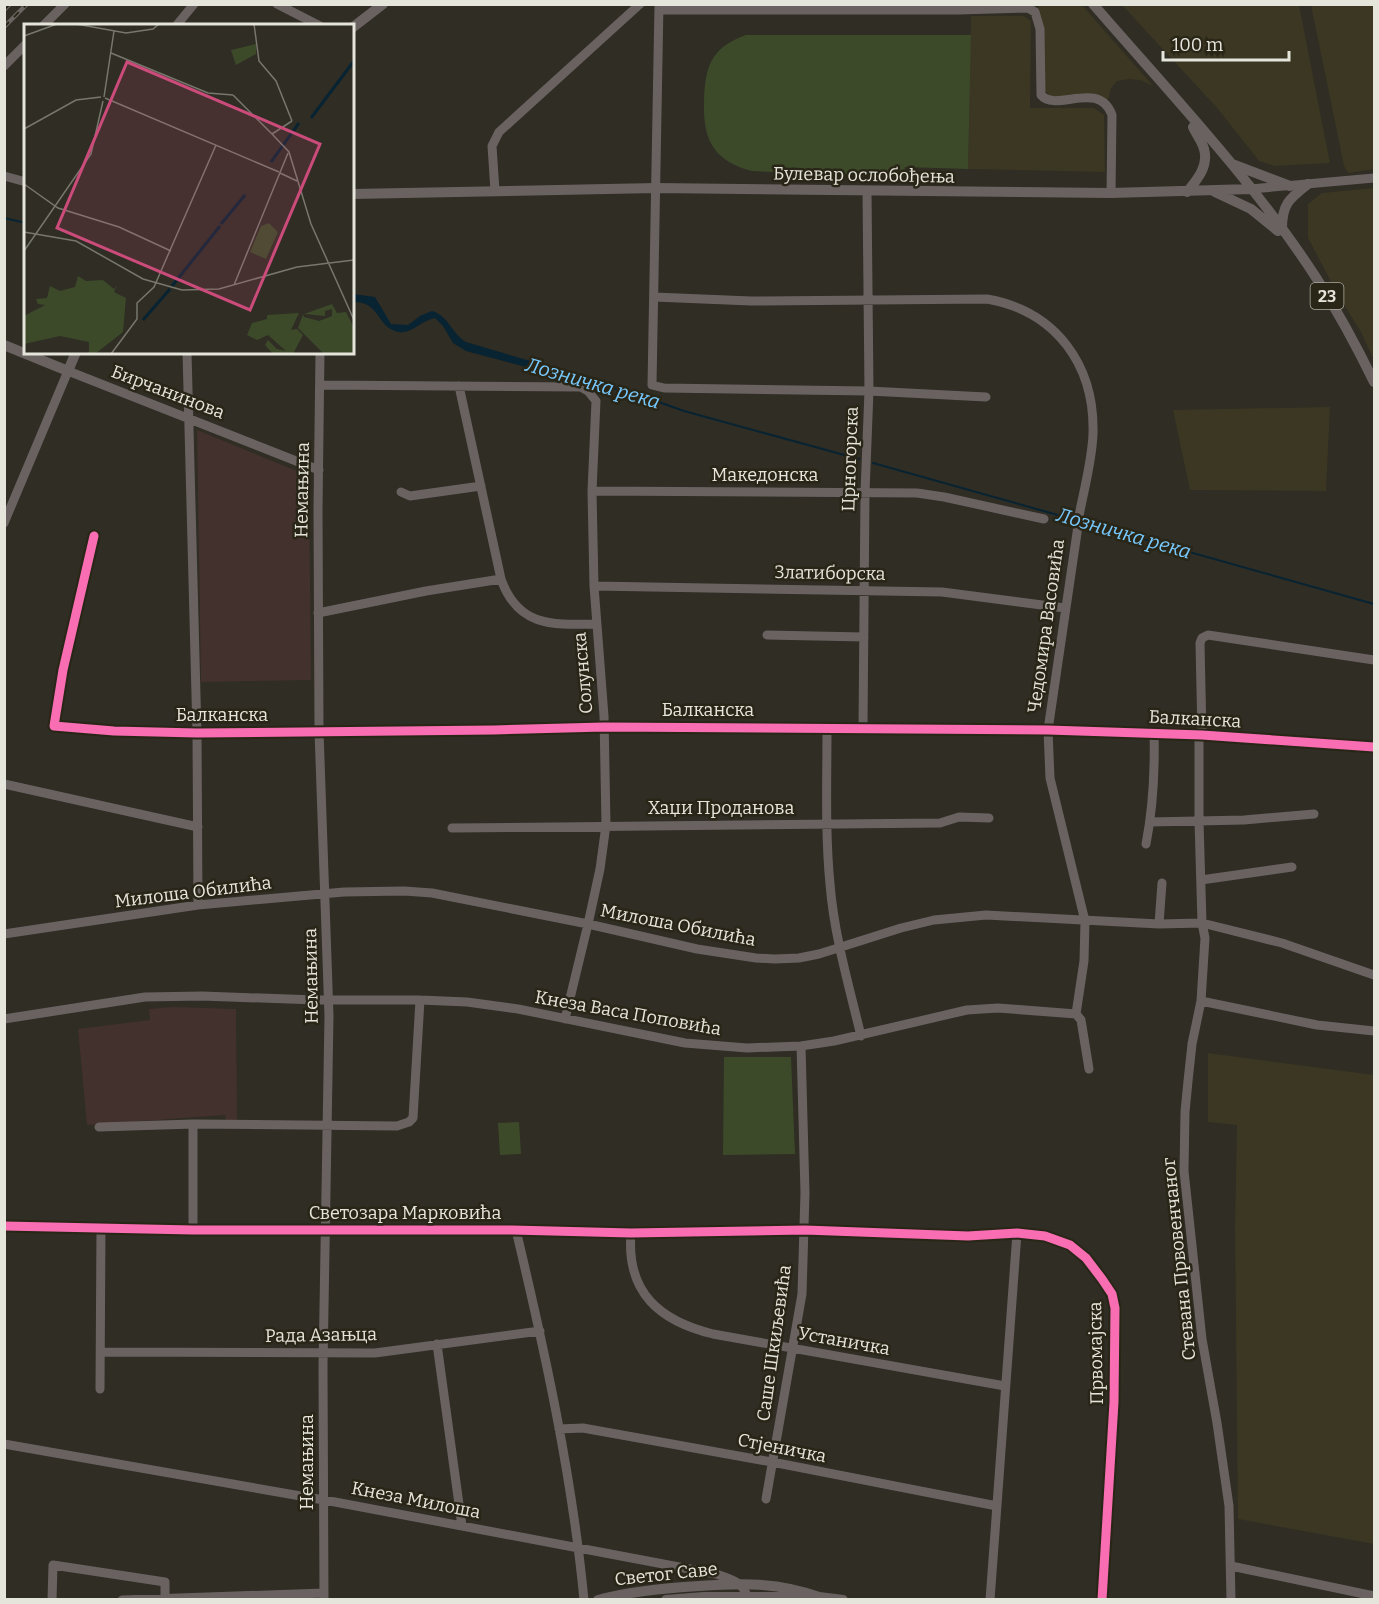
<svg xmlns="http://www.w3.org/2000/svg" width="1379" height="1604" viewBox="0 0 1379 1604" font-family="Bitter,serif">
<rect width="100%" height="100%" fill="#2f2d24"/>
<!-- built -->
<path fill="#3b3722" d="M1040,5H1082L1153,86L1140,80L1128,79L1117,81L1111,88L1108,100L1050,97L1044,89L1042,21L1038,9Z
M1122,5H1299L1330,163L1275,166L1259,161L1218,109Z
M1311,5H1374V169L1348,173L1344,166Z
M971,16H1024L1031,21L1030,108H1094L1104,115L1105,172L968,169Z
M1374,188V360L1361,332L1338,295L1308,238V204L1322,193Z
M1330,407L1326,491L1190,490L1173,410Z
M1208,1053L1374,1075V1544L1238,1519L1235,1227L1237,1125L1208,1122Z"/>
<!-- education -->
<path fill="#43312e" d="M197,430L309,476L311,680L201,682Z
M173,1007L236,1009L237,1121H226L225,1115L87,1125L78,1029L150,1020L149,1009Z"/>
<!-- green -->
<path fill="#3c4a2a" d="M746,35H971L968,169L905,167L904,177L752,171C714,161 703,140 704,103C705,67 710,48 746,35Z
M724,1057H791L795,1154L723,1155Z
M519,1122L521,1154L500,1155L498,1123Z"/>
<!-- water -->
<path fill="#082332" d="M353,294L375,297L391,324L408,325L420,316L432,311C449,316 451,333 466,342L591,379L590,384L466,351L453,343L443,326L435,318C422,320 412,334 399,332C376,328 381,301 353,302Z"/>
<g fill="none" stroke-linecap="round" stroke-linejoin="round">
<!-- stream -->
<path stroke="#082332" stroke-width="2" d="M4,218L26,223
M591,382L642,396L684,411L859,459
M873,463L1374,604"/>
<!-- minor -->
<path stroke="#6a6261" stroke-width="9" d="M277,4L320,26
M659,4L652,385L664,388L869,391L986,397
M660,10H959L1028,8L1035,12L1040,29L1041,95C1056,113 1099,79 1112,115L1111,193
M43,26L65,4
M176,26L194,4
M4,66L26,44
M4,176L26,182
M1251,189L1374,178
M495,191L492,146L499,132L640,4
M654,297L751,301L987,299C1056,311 1095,365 1093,434C1092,461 1084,489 1079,516
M187,352L197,733L198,905
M320,352L318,509L319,731L329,1016L323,1366L324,1600
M321,385L581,387L588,391L596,401L592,491L594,586L604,716L606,825L600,869L588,924L565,1019
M459,386L501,579C518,627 552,625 596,624
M592,491L917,493L944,497L1044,519
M401,492L410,496L481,486
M4,523L68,371L319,470
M94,536L63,670L54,726L114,731L197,733L494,730L604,727L1048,730L1202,735L1374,747
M594,586L942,592L1065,608
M318,613L426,591L501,579
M767,635L864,637
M827,728C827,780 825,832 830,884C834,935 849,986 861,1036
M863,728L865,492L869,391L867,191
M1199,735V821L1202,923L1205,938L1201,1001L1192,1044L1188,1081L1185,1112L1184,1171L1202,1339L1217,1423L1229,1506L1231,1600
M1202,735L1200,643L1202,638L1208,635L1374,660
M4,784L198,827
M1150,822L1244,820L1314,814
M452,828L940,823L959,817L989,818
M1146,844C1153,808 1155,771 1154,733
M1201,880L1292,867
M1159,924L1162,883
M4,934L198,905L344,892L404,891L432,893L588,924L697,949L756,958L775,959L799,958L819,954L901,928L934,920L986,915L1159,924L1202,923L1282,943L1374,975
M1201,1001L1317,1025L1374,1031
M1076,1014L1084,961L1085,921L1050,778L1048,730L1078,526
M4,1019L145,997L202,996L317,1000H420L467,1002L518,1009L685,1043L747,1048L801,1046L834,1041L967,1010L998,1008L1076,1014L1081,1020L1089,1069
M193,1124V1230
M99,1127L193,1124L397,1126L409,1122L413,1118L420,1000
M4,1226L193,1230H512L631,1233L805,1230L968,1236L1017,1233L1045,1236L1070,1245L1086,1258L1102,1279L1112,1294L1115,1308L1114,1402L1102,1600
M516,1230C545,1352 572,1475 584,1600
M631,1233C626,1293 660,1321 713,1334L1005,1386
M437,1344L462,1526
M101,1352L375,1353L540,1331
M100,1389L101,1228
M559,1429L583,1428L772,1462L997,1506
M4,1444L335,1502L716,1574C731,1579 745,1582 748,1600
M766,1499L802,1294L805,1193L801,1046
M1231,1566L1374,1596
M52,1600L53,1565L165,1582V1597
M122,1600L324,1593
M990,1600L1017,1233"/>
<!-- major -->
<path stroke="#6a6260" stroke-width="10" d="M1093,4C1170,93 1253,180 1317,279C1338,312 1357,347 1374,382
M352,28L383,4
M1232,164L1290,186
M1187,192C1197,180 1209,166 1204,149C1202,141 1196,134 1193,127
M1215,192L1251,209L1278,231
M352,194L656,188L1111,193L1251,189
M1282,229C1282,204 1289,199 1308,184
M4,345L68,371L76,352
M598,1600C631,1591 665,1588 699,1586C742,1583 778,1582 819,1597
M666,1600L704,1597H819L843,1600"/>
<defs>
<path id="rail" d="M4,10L10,4
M4,27L27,4"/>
</defs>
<!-- rail casing -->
<use href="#rail" stroke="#6a6561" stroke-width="4.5"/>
<!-- rail -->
<use href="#rail" stroke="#292617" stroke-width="2" stroke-dasharray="7" stroke-linecap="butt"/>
<defs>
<path id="cycleway" d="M94,536L63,670L54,726L114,731L197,733L494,730L604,727L1048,730L1202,735L1374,747
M4,1226L193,1230H512L631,1233L805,1230L968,1236L1017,1233L1045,1236L1070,1245L1086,1258L1102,1279L1112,1294L1115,1308L1114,1402L1102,1600"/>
</defs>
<!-- cycleway casing -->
<use href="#cycleway" stroke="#292617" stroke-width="13"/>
<!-- cycleway -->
<use href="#cycleway" stroke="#f96db3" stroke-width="9"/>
</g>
<g text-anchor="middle" stroke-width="5" stroke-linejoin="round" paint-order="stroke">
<!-- shield labels -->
<rect fill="#292617" stroke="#adaca0" stroke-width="1.5" x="1310.5" y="283" width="33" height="26" rx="4.5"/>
<g font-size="16" font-weight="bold" fill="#e6e5db">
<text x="1327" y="302">23</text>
</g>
<!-- street labels -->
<g font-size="18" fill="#e6e5db" stroke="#292617">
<text transform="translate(864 175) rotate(1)" y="6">Булевар ослобођења</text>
<text transform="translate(168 392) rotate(21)" y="6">Бирчанинова</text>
<text transform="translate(850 459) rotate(-88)" y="6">Црногорска</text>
<text x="765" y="481">Македонска</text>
<text transform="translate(302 490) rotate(-89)" y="6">Немањина</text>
<text transform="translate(830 573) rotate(1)" y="6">Златиборска</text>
<text transform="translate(1046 626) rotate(-82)" y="6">Чедомира Васовића</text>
<text transform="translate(583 673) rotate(-95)" y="6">Солунска</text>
<text x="708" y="716">Балканска</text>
<text x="222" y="721">Балканска</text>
<text transform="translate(1195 719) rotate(3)" y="6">Балканска</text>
<text x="721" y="814">Хаџи Проданова</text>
<text transform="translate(193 892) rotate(-7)" y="6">Милоша Обилића</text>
<text transform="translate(678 925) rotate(11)" y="6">Милоша Обилића</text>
<text transform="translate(311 976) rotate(-91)" y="6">Немањина</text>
<text transform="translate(628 1013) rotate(10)" y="6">Кнеза Васа Поповића</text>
<text x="405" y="1219">Светозара Марковића</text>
<text transform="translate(1179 1259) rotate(-96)" y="6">Стевана Првовенчаног</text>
<text transform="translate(321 1335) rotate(-1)" y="6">Рада Азањца</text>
<text transform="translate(844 1341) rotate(10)" y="6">Устаничка</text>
<text transform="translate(774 1343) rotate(-82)" y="6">Саше Шкиљевића</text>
<text transform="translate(1096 1353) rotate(-91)" y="6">Првомајска</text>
<text transform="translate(782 1448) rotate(11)" y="6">Стјеничка</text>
<text transform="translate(307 1462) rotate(-90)" y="6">Немањина</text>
<text transform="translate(416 1500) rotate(11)" y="6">Кнеза Милоша</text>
<text transform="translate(666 1574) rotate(-6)" y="6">Светог Саве</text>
</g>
<!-- water labels -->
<g font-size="20" font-style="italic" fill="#77c9fe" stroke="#292617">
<text transform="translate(593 383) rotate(16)" y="7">Лозничка река</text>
<text transform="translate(1124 533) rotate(16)" y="7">Лозничка река</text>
</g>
</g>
<!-- overview -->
<g transform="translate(24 24)">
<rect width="330" height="330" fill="#2f2d24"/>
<path d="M232,20V30L212,41L207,26ZM245,199L254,208L242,235L226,228L237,202ZM54,252L62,257L79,256L90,265L93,261L90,268L102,274L99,308L71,330H61L65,328V318L36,312L0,320V292L21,281L14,280L12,275L23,274L26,262L36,267L51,263ZM308,280L313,289L322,288L330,304V330H300L274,304L279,290L280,293L295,297L308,292V285L301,287V292L280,290ZM275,289L267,306L273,305L279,311L269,330H249L241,321L244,316L253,325L262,327L244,311L233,316L223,311L228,299L243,295V291Z" fill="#3c4a2a"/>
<path fill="none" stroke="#082332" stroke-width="3" d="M287,94L330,37M247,138L275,99M197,200L221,171M148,262L196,202M119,296L146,265"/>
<path fill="none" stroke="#78776d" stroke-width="1.5" d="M52,0L102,9L129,5L135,0M230,0L235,37L252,57L268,97M0,12L33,0M87,29L184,69L209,71M209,71L248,110M80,73L90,7M81,74L255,148M268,97L248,110L265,128L287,200L330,296M0,105L52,76L77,73M256,149L273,157M0,160L34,184L95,203L147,227M0,208L52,217L119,255L158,266L195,265L273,243L330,236M0,227L67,130L79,77M210,261L264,129M87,330L113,295V279L130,263L192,121"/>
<path fill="#cb4b7b" fill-opacity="0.15" stroke="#cb4b7b" stroke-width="3" d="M103,38L296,120L226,286L33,204Z"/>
<rect width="330" height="330" fill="none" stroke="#e6e5db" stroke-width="3"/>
</g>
<!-- border -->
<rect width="1379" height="1604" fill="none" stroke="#e6e5db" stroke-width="12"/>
<!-- scale -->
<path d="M1163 51v9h126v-9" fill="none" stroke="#e6e5db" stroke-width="3"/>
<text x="1172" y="51" font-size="18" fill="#e6e5db" stroke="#292617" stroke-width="4.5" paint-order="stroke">100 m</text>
</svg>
